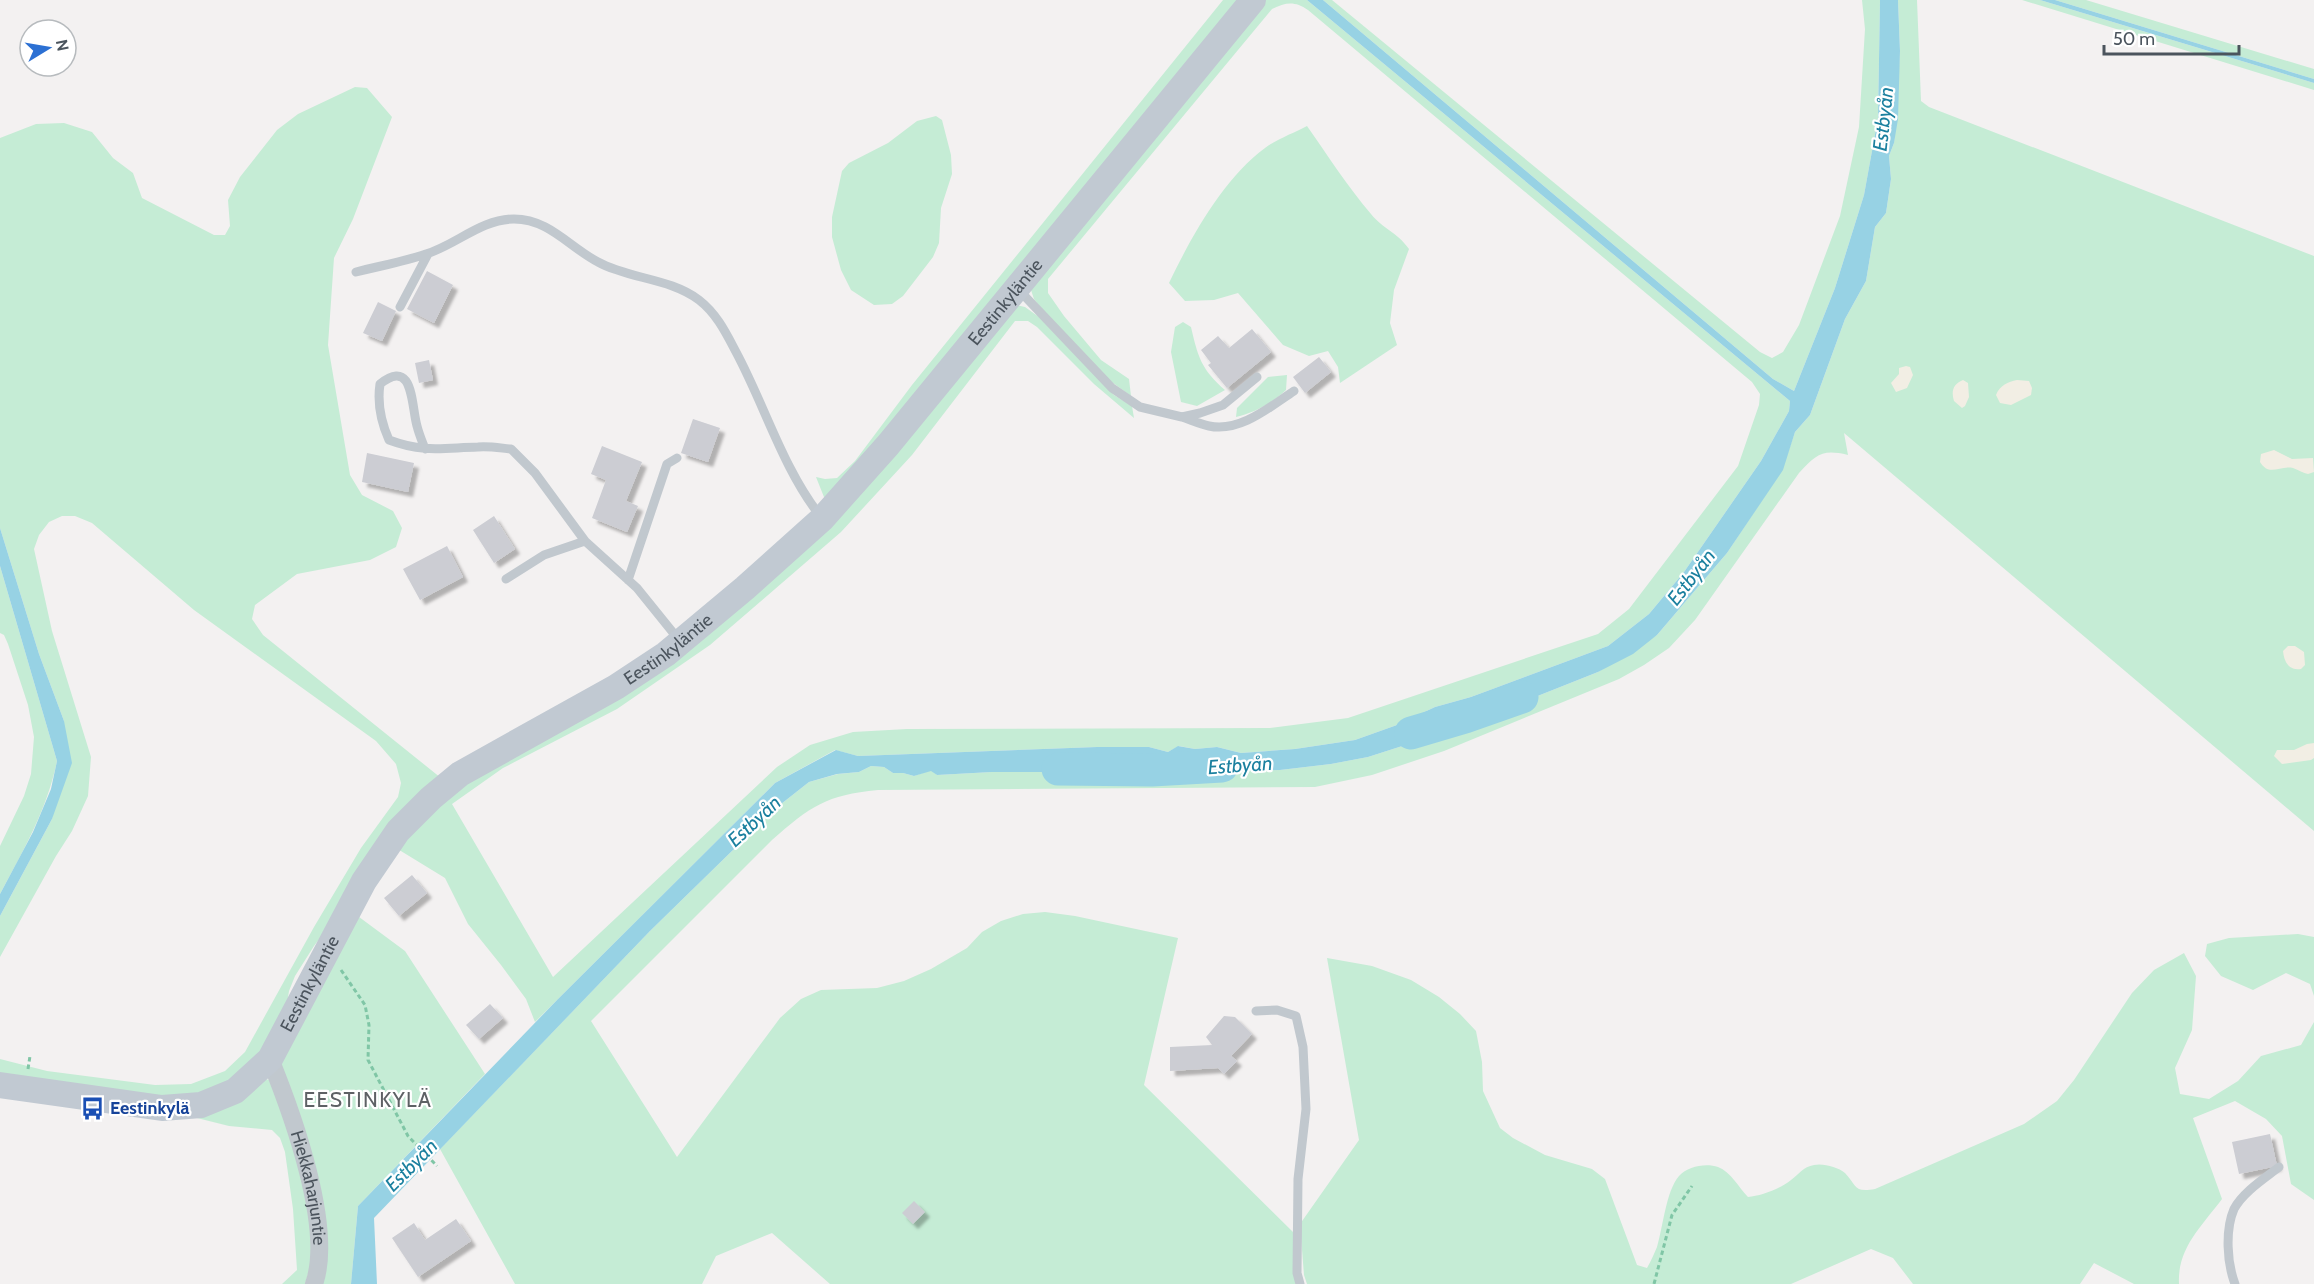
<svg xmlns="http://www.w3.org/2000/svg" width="2314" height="1284" viewBox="0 0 2314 1284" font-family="Cabin,sans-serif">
<defs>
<filter id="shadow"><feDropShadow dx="5" dy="5" stdDeviation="1.5" flood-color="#0004"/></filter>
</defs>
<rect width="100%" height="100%" fill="#f3f1f1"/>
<!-- green -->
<path fill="#c5ecd5" d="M1223,0H1242L826,502L816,477L825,479L837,478L855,461L912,385Z
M1263,0H1307L1790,401L1789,411L1761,461L1684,572L1649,614L1608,646L1471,697L1435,707L1397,725L1355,740L1295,749L1241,753L1217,747L1195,749L1179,746L1168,752L1149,747H1097L858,756L835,750L775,783L535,1022L526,999L501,965L468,924L445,878L396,848L446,795L663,665L1016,305L1025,307L1039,317L1114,395L1132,406L1134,418L1094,384L1037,327L1028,321H1015L912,455L841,532L710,645L617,709L503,768L452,804L553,977L777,767L810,745L853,732L907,729L1270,728L1348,718L1598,634L1629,609L1738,466L1759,405L1760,394L1752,382L1308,10C1295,1 1286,2 1272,9L1048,279V293L1064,316L1101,360L1129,379L1131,396L1109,380L1041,308L1034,299L1030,287Z
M1323,0H1332L1760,352L1772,358L1783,352L1799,325L1840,216L1859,127L1865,29L1862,0H1880L1878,118L1864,195L1835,288L1794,391L1773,379Z
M1898,0H1917L1921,101L1929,107L2314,256V831L1844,433L1848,455C1822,449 1817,454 1799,473L1695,620L1669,648L1644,665L1619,679L1444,751L1372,775L1315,787L878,790C826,795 811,806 772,840L591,1021L677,1157L780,1018L801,999L821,990L877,988L904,981L931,969L967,948L982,932L1001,921L1023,914L1045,912L1075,916L1178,938L1144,1085L1294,1233L1297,1284H830L772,1233L716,1256L702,1284H515L440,1149L650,931L776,808L809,782L838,774L859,772L871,766L884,767L893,773H903L914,776L931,770L937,775L992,772H1085L1139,763L1158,768L1215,771L1280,770L1331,764L1368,757L1421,740L1460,717L1525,701L1598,672L1657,635L1727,553L1782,470L1795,432L1810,415L1845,319L1866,281L1875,227L1886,213L1891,179L1889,156L1894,143L1900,51Z
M2022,0H2040L2314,83V90Z
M2055,0H2086L2314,69V79Z
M355,87L367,88L392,117L353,219L334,258L328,345L350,475L362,495L393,511L402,528L396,547L370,560L297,574L255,605L252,619L263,635L441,778L314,946L295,976L289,991L286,1010L259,1055L236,1078L204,1093L170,1097L0,1077V1059L47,1071L155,1085L191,1084L225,1071L245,1052L314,927L361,848L398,797L401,783L396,764L376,741L194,610L92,523L75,516H62L49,522L39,535L34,549L52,631L91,757L88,796L72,831L56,856L0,957V916L52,819L64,721L39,654L0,528V138L36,124L64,123L92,132L113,158L133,173L142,198L214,235H225L230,226L228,200L240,177L277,130L298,114Z
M936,116L942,120L951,155L952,174L941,208L939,243L933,257L903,296L892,304L874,305L851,290L841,270L832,237V217L842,171L849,163L888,143L917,121Z
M1307,126C1328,156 1348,187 1371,214C1383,229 1396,231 1409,249L1394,290L1390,323L1397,345L1340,383L1338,367L1328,351L1309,356L1283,345L1238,293L1214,300L1185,301L1169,283C1191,237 1224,178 1265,148C1277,139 1294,133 1307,126Z
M1183,322L1191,327C1198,357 1201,369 1225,390L1197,406L1181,402L1171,352L1175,327Z
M1287,375L1286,390C1271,404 1255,412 1236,417L1237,408L1268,377Z
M0,566L57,761C47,810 23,851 0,894V846L24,796L31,774L34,737L28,705L8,644L4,635L0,633Z
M355,914L405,951L485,1074L358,1206L351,1284H322L324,1281L325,1239L275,1059Z
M2298,934L2314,937V996L2310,984L2286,973L2253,990L2221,976L2205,956L2207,944L2229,938Z
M2184,953L2196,976L2192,1030L2175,1068L2180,1094L2209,1099L2238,1081L2261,1056L2301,1045L2314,1022V1200L2291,1184L2282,1136L2266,1119L2235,1101L2193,1118L2222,1199C2202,1226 2177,1248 2179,1284H2134L2094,1263L2080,1284H1913L1893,1258L1871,1249L1791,1284H1307L1304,1275L1300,1224L1359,1140L1327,958L1372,966L1411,980L1439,997L1460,1014L1476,1031L1482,1062L1483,1091L1500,1128L1513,1138L1545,1155L1592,1169L1605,1179L1637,1265L1647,1268C1651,1261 1654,1254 1657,1247C1663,1227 1666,1191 1679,1176C1688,1166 1706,1163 1718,1167C1731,1172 1739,1188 1748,1197C1761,1196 1780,1189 1791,1180C1799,1174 1803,1167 1814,1165C1823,1163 1838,1167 1845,1173C1857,1186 1854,1193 1875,1189L2024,1124L2057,1101L2074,1080L2132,993L2154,970Z
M262,1079L272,1080L304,1181L316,1247L305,1284H282L297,1270L293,1209L285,1152L280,1138L272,1130L229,1126L189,1116Z"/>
<!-- sand -->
<path fill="#f2eee4" d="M1906,366L1910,367L1913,375L1907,388L1896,392L1891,383L1899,374V368Z
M1963,380L1968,383L1969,397L1965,406L1962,408L1954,401C1951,391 1953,384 1963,380Z
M2017,380L2029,381L2032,388L2031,395L2011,405L2000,403L1996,395C2000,385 2008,382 2017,380Z
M2274,450L2292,459L2313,458L2314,472L2308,474C2303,473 2299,470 2293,468C2280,465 2269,477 2260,462L2261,454Z
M2288,646H2295L2304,652L2305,665L2301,669C2289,671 2284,662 2283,651Z
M2314,743V758L2311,760L2282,764L2274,756L2277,750H2294L2307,744Z"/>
<!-- water -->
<path fill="#97d2e4" d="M1307,0H1323L1773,379L1794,391L1835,288L1864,195L1878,118L1880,0H1898L1900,51L1898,119L1894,143L1889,156L1891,179L1886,213L1875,227L1866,281L1845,319L1810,415L1795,432L1783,470L1727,553L1657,635L1633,654L1598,672L1525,701L1460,717L1421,740L1368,757L1331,764L1280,770L1215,771L1158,768L1139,763L1085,772H992L937,775L931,771L914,776L903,773H893L884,767L871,766L859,772L837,774L809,782L776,808L650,931L374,1218L377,1284H351L358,1206L558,999L775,783L836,750L858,756L1097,747H1149L1168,752L1178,746L1195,749L1217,747L1241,753L1295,749L1355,740L1397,725L1435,707L1471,697L1608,646L1649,614L1684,572L1761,461L1789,411L1790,401Z
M2040,0H2055L2314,79V83Z
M0,528L39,654L64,721L72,763L52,819L0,916V894L33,832L51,789L57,761L0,566Z"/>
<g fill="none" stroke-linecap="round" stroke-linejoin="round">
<!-- river -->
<path stroke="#97d2e4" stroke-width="33" d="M1411,733L1465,717L1522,697
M1058,769L1152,770L1222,766"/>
</g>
<!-- building -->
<path fill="#cccdd3" filter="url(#shadow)" d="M427,271L453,285L434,323L407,309Z
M378,302L396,311L382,341L363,333Z
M1252,329L1271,352L1227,388L1208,365L1211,363L1201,350L1218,336L1229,348Z
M1319,357L1331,372L1305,393L1293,377Z
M429,360L433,380L419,383L415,363Z
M693,419L720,428L708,462L681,453Z
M602,446L642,462L626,501L638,506L627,532L592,518L606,480L591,474Z
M367,453L414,463L408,492L362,482Z
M494,516L515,549L494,563L473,530Z
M447,546L463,577L420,600L403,569Z
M412,875L427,893L399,916L384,898Z
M490,1004L503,1018L479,1039L466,1025Z
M1224,1016L1235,1017L1252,1034L1231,1056L1237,1061L1224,1074L1218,1068L1170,1071V1047L1212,1045L1206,1037Z
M2270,1134L2277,1166L2239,1174L2232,1142Z
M914,1201L925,1212L913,1224L902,1213Z
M456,1219L471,1241L418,1277L392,1238L414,1223L425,1240Z"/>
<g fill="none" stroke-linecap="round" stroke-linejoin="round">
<!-- path -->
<path stroke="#80c6a6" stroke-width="3" stroke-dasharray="4.5 3" stroke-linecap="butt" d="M341,970L365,1005L369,1025L368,1060L408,1136L437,1166
M28,1069L30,1056
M1654,1284L1672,1215L1692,1186"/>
<!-- lane -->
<path stroke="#c1c8ce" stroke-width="9" d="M356,272C379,266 403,262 426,254C456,245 481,219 514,219C549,219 569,247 598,262C629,279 670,278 699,300C717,314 726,333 736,352C765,406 783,469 821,517
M1019,290L1112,388L1140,407L1182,417L1200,413L1223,405L1257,377
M400,307L428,254
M1182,417C1191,420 1200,424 1209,426C1240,433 1271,406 1294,391
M425,449C422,441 419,434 417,426C411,405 414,357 380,384C377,404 381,422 389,440C424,453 442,448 478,447C489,446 500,448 511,449L535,473L585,541
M506,579L544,555L585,541L637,588L679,640
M628,580L667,464L677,458
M1256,1011L1277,1010L1296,1016L1303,1047L1306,1109L1298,1179L1297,1273L1300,1284
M2235,1284C2227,1263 2225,1230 2234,1209C2243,1192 2265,1178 2279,1167"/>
<!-- street -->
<path stroke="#c1c8ce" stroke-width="18" id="s1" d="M270,1059C292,1113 334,1228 314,1284"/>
<!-- secondary -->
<path stroke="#c1c9d2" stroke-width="26" id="s2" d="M0,1085L162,1108L201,1105L235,1091L270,1059L364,881L398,831L431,798L460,774L616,687L666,654L745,588L822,519L888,445L1253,0"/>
</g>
<!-- icons -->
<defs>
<symbol id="bus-bare" viewBox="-9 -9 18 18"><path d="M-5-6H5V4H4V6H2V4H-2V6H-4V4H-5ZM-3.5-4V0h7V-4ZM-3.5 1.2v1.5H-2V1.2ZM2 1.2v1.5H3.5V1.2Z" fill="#1a4fb4" stroke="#fff" stroke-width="2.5" paint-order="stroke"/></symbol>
</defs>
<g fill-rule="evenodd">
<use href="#bus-bare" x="76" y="1092" width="33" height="33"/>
</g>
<g text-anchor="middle" stroke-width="4.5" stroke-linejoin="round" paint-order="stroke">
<!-- street labels -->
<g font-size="18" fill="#4b545d" stroke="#fff">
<text dy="6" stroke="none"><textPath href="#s2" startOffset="1362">Eestinkyläntie</textPath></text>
<text dy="6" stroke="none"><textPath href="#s2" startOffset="876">Eestinkyläntie</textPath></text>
<text dy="6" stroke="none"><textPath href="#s2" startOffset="372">Eestinkyläntie</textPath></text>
<text dy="6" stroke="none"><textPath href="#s1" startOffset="135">Hiekkaharjuntie</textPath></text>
</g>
<!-- transit labels -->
<g font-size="18" font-weight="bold" fill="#164399" stroke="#fff" text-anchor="start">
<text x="110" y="1114">Eestinkylä</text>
</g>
<!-- water labels -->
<g font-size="20" font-style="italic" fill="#1b809f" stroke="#fff">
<text transform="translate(1883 119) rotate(-84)" y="7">Estbyån</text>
<text transform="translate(1691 577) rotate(-52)" y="7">Estbyån</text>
<text transform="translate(1240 765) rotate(-4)" y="7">Estbyån</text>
<text transform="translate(754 821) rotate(-43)" y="7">Estbyån</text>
<text transform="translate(411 1165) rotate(-45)" y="7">Estbyån</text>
</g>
<!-- quarter labels -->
<g font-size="21" letter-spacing="1.5" fill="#5e6165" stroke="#fff">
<text x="368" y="1107">EESTINKYLÄ</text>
</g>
</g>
<!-- north arrow -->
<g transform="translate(48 48) rotate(79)"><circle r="28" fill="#ffffff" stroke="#b7bbbe" stroke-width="1.5"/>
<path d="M0-4.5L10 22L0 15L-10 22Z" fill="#2c70d3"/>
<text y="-9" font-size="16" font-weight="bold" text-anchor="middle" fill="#4b545d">N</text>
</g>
<!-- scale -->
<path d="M2104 45v9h135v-9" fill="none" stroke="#4b545d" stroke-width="3"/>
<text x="2113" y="45" font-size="18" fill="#4b545d" stroke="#ffffff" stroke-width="4.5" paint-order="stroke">50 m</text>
</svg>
